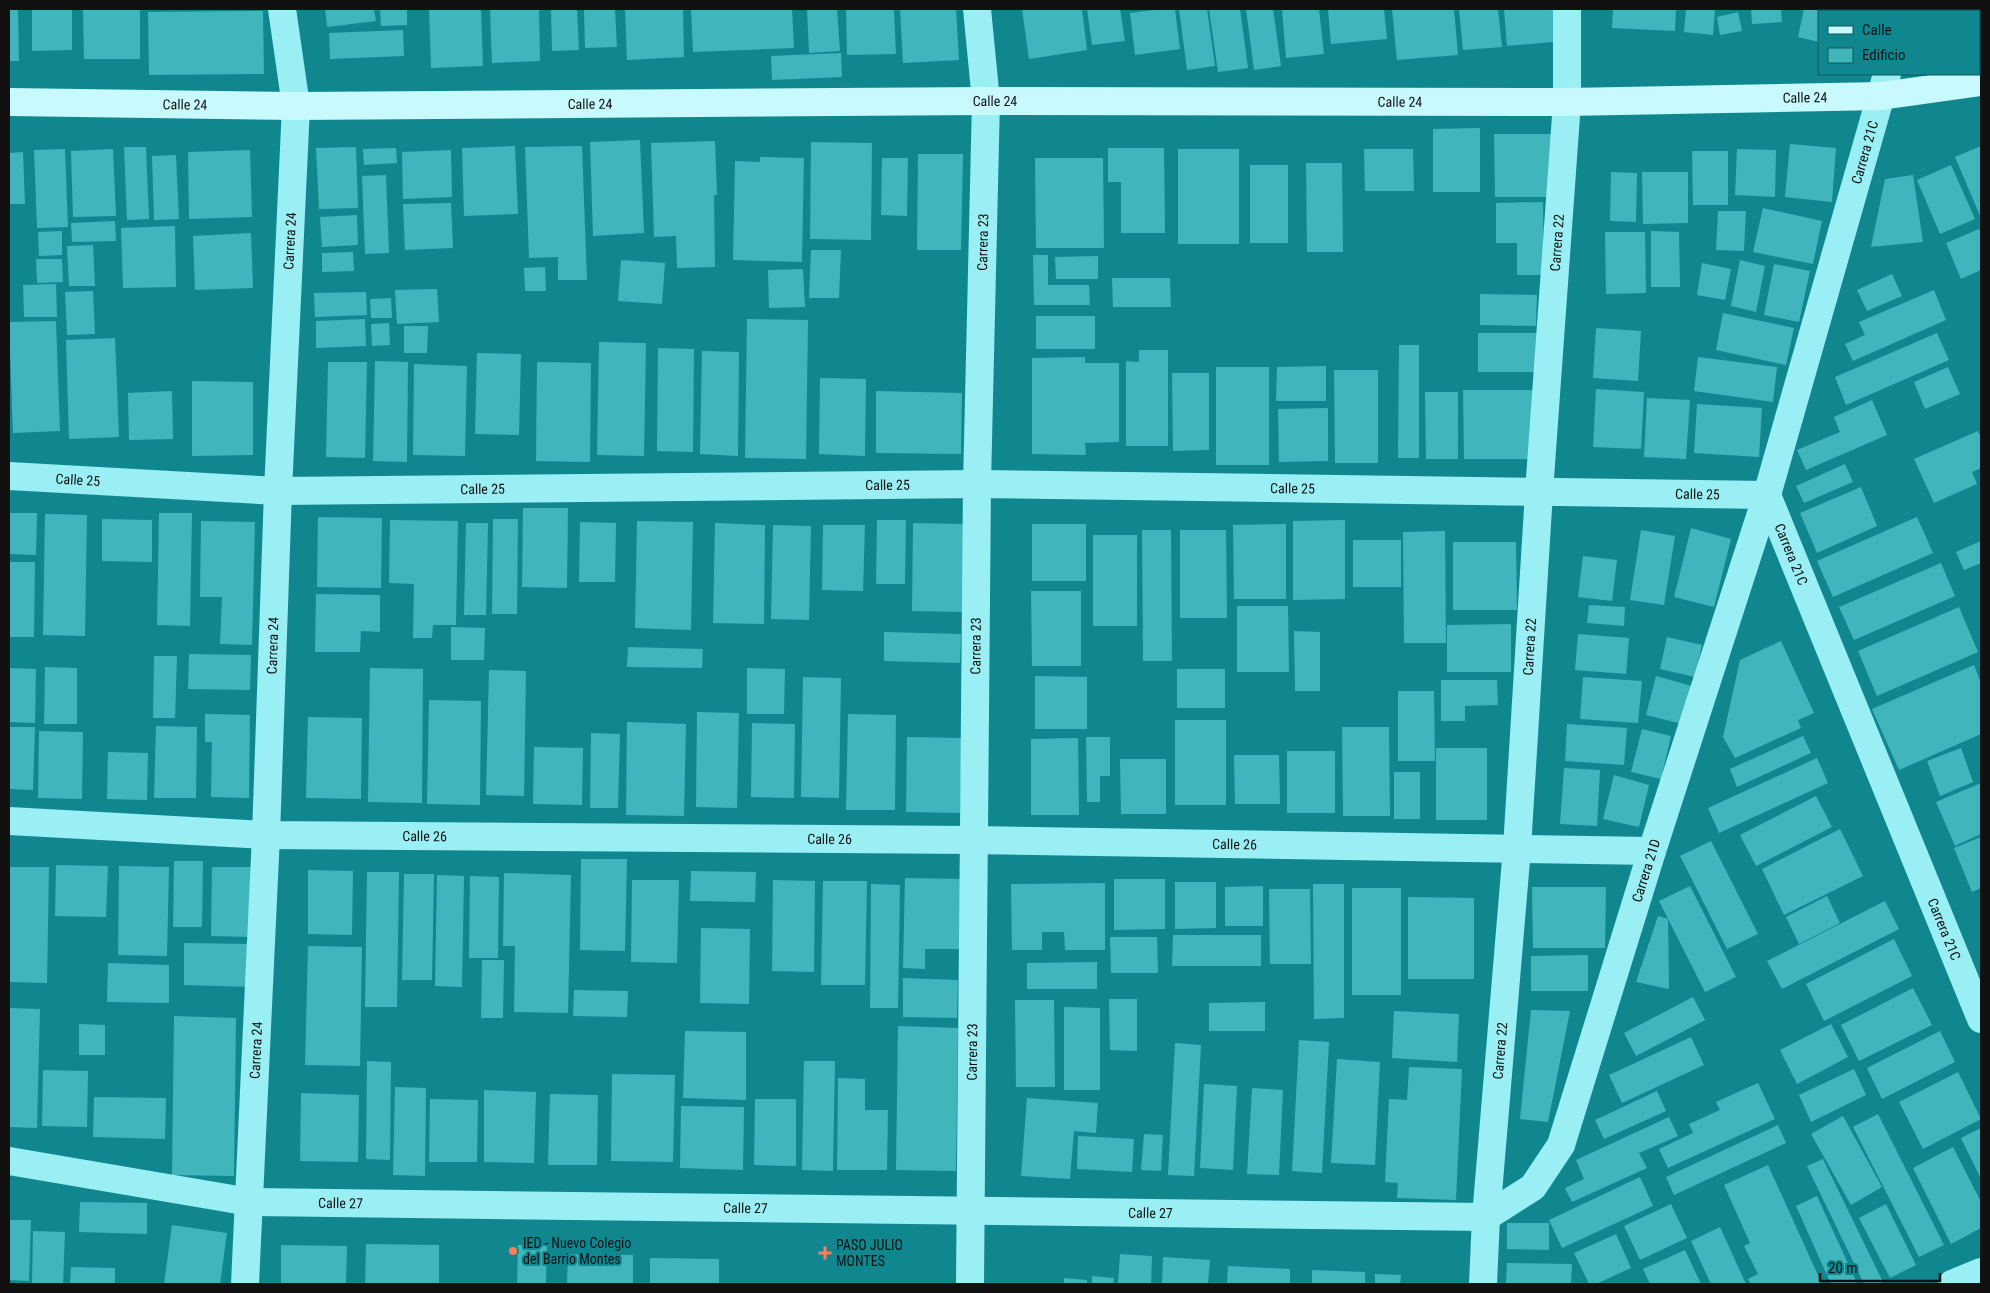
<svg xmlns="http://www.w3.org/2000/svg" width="1990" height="1293" viewBox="0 0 1990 1293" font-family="'Roboto Condensed',sans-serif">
<rect width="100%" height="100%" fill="#10878f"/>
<!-- green -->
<path fill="#17a3aa" d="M1931,9H1981V61H1979V11H1931Z"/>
<!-- building -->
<path fill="#41b5bc" d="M9,9H18L19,61H9Z
M32,9H72V50L32,51Z
M83,9H140V59H84Z
M325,9H374L376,21L327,27Z
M380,9H407V25L381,26Z
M429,9H481L483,66L431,68Z
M490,9H539L540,61L492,63Z
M551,9H577L579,50L552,51Z
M584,9H615L617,47L585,48Z
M625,9H683L684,57L627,60Z
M691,9H792L794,48L693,52Z
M807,9H837L840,51L809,53Z
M846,9H894L896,54L847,55Z
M900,9H956L959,60L903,63Z
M1022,9H1082L1087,50L1029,59Z
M1087,9H1120L1125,41L1092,45Z
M1160,9H1175L1180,49L1135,55L1130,13Z
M1179,9H1207L1215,66L1187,70Z
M1209,9H1240L1248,68L1218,72Z
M1246,9H1273L1281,66L1254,70Z
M1282,9H1319L1324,54L1286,58Z
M1328,9H1384L1387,39L1331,44Z
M1392,9H1454L1458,55L1397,60Z
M1459,9H1498L1502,47L1463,50Z
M1504,9H1563L1565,41L1507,46Z
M1613,9H1676L1675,31L1612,28Z
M1686,9H1715L1713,35L1684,32Z
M1751,9H1781L1782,22L1752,24Z
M1804,9H1870V11H1819V42L1798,37Z
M263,11L264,74L149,75L148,12Z
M1738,12L1742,31L1720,35L1717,17Z
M403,30L404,56L330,59L329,33Z
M841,53L842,77L772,80L771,56Z
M1480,128V192H1433V129Z
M1494,134H1553V197H1495Z
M640,140L644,233L593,236L590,142Z
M715,141L717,195H714L715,267L677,268L676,236L654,237L651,143Z
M811,142L872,143L871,240L810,239Z
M1790,144L1836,148L1832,202L1785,197Z
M515,146L518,214L464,216L462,148Z
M582,146L587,280H558V257L529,258L525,147Z
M1981,146V218L1955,157Z
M124,147H146L149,219L127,220Z
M356,147L358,208L319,209L316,148Z
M396,148L397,163L364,165L363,149Z
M1108,148H1164L1165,233H1121V182H1108Z
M65,149L68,227L37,228L34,150Z
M113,149L116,216L73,217L71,151Z
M1178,149H1239V244H1178Z
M1364,149H1413L1414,191H1365Z
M1737,149L1776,150L1775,197L1735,195Z
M250,150L252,217L189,219L188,152Z
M451,150L452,197L403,199L402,152Z
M1692,151H1728V205H1693Z
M23,152L25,204H9V153Z
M918,154H963L961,250H917Z
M176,155L179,219L154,220L152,156Z
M760,157L804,158L802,262L733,260L735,161L760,162Z
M882,158H908L907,216L881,215Z
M1035,158H1103L1104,248H1036Z
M1306,163H1342L1343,252H1307Z
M1250,165H1288V243H1250Z
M1951,165L1975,219L1940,234L1917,180Z
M1611,172L1637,173L1636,222L1610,221Z
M1642,172H1688V223L1643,224Z
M386,175L389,253L365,254L362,176Z
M1913,175L1923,242L1871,247L1885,179Z
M1543,202L1544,275H1517V243H1496V203Z
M451,203L453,248L405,250L403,204Z
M1763,208L1822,221L1813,264L1753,252Z
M1718,211H1746L1744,251L1716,250Z
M357,215L358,245L322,247L320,217Z
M115,221L116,241L72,242L71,223Z
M175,226L176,287L123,288L121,228Z
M1979,229L1981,233V270L1961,279L1946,243Z
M62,231V255L39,256L38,232Z
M1651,231L1679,232L1680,287H1651Z
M1605,232H1645L1646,293L1606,294Z
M251,233L253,288L195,290L193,236Z
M93,245L95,286H69L67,246Z
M811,250H841L839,298H809Z
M353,252L354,271L322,272V253Z
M1033,255H1048V285H1089L1090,305H1034Z
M1098,256V279H1056L1055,257Z
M36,259H62L63,282L37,283Z
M621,260L665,263L662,304L618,301Z
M1740,260L1765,266L1756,312L1731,306Z
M1702,263L1731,269L1725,300L1697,295Z
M1774,264L1810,271L1799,322L1764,315Z
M545,267L546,291H525L524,268Z
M803,269L805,307L769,308L768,270Z
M1892,274L1902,296L1867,311L1857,290Z
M1112,278H1170L1171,307H1113Z
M56,284L57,317H24L23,285Z
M437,289L439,322L397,324L395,290Z
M1934,290L1946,320L1853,361L1845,344L1865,335L1859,322Z
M93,291L95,334L67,335L65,292Z
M366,292L367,315L315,317L314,293Z
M1480,294L1537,295L1536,326L1480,325Z
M391,298L392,318H371L370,299Z
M1723,313L1794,328L1786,365L1716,350Z
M1036,316H1095V349H1036Z
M365,319L366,346L316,348V321Z
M747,319L808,320L806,459L745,458Z
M56,321L60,431L13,433L9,322Z
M389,323L390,345L372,346L371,324Z
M404,326H428L427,353H404Z
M1596,328L1641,331L1638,381L1593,378Z
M1478,333H1537L1538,372H1478Z
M1937,333L1949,360L1846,405L1835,377Z
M115,338L119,437L69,439L66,340Z
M599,342L646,343L644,456L597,455Z
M1399,345H1419V458H1398Z
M658,348L694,349L693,452L657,451Z
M1139,350H1168V446H1126V361L1139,362Z
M702,351L739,352L738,456L700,454Z
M477,353L521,354L519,435L475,434Z
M1085,357V363H1119V442L1085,443L1086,455L1032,454V358Z
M1698,357L1777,367L1773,402L1694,391Z
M375,361L408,362L407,462L373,461Z
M328,362H367L365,458L326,457Z
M537,362L591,363L590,462L536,461Z
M414,364L467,366L465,456L413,455Z
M1326,366V401H1276L1277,367Z
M1216,367H1269V465H1216Z
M1948,367L1960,394L1925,409L1914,382Z
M1334,370H1378V463H1335Z
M1172,373H1209V450L1173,451Z
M820,378L866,379L865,456L819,454Z
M192,381L253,382V455L192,456Z
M1596,389L1644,392L1641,449L1593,447Z
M1463,390H1533V459H1464Z
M172,391L173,439L129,440L128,393Z
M876,391L962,393L961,454L876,453Z
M1425,392H1458V459H1426Z
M1647,398L1690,400L1686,459L1644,457Z
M1872,400L1887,435L1806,470L1797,450L1840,432L1834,417Z
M1697,404L1762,408L1759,457L1694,453Z
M1328,408V461L1279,462L1278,409Z
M1978,431L1981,438V468L1972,472L1977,484L1934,503L1914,459Z
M1845,464L1853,482L1804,503L1796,486Z
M1861,487L1877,526L1817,553L1800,513Z
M523,508H568L567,588L522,587Z
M9,513H37L36,555L9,554Z
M159,513H192L190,626L157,625Z
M45,514L87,515L85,636L43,635Z
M318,517L382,518L381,588L317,587Z
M1917,517L1933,553L1833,597L1817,561Z
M102,519L152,520V562L102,561Z
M493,519H518L517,614H492Z
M390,520L458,521L456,625H433L432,638H413L414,584L389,583Z
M877,520H906L905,584H876Z
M1345,520V599L1293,600V521Z
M201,521L255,522L252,645L220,644L222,597H200Z
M637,521L693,522L691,630L635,628Z
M580,522L616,523L615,582H579Z
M466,523H488L486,615H464Z
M715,523L765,525L764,624L713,623Z
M913,523L966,524L965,612L912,611Z
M1032,524H1086V581H1032Z
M1286,524V599H1234L1233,525Z
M773,525L811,526L809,620L771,619Z
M823,525H865L863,591L822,590Z
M1691,528L1731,539L1714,607L1674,597Z
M1142,530H1171L1172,661H1143Z
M1180,530H1226L1227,618H1180Z
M1641,530L1675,536L1664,605L1630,600Z
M1445,531L1446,643H1404L1403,532Z
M1093,535H1137V626H1093Z
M1353,540H1401V587H1353Z
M1981,541V563L1964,570L1956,552Z
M1453,542H1516L1517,610H1453Z
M1583,556L1617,560L1612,601L1578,597Z
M9,562H35L34,637H9Z
M1941,563L1955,596L1854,640L1839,607Z
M1031,591H1081V666H1032Z
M316,594L380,595V632L361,631L360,652H315Z
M1589,605L1625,607L1624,626L1587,623Z
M1237,606H1288L1289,672H1237Z
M1959,607L1978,652L1877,696L1858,651Z
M1511,624V672H1447V625Z
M451,627L485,628L484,660H451Z
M1294,631L1320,632V691H1295Z
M884,632L961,634L960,663L884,661Z
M1578,634L1629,638L1626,674L1575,670Z
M1667,637L1702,645L1695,677L1660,669Z
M1781,641L1814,713L1798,720L1801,728L1735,758L1723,737L1740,660Z
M628,647L703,649L702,668L627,667Z
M189,654L251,655L250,690L188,689Z
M154,656H177L175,718H153Z
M1974,665L1981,683V734L1899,770L1872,709Z
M45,667L77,668V724H44Z
M9,668L36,669L35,723L9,722Z
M370,668L423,669L422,803L368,802Z
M747,668L785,669L784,714H747Z
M1177,669H1225V708H1177Z
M489,670L526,671L524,796L486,795Z
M1035,676L1087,677V729H1035Z
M1656,676L1692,686L1682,724L1646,715Z
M803,677L841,678L839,798L801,797Z
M1583,677L1642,681L1638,723L1580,719Z
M1441,680H1497L1498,705L1465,706V721H1441Z
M1398,691H1434L1435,761H1398Z
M429,700L481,701L480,805L427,804Z
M697,712L739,713L737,808L696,807Z
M205,714L250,715L249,798L211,797L212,742H205Z
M848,714L896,715L895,810H846Z
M308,717L362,718L361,799L306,798Z
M1175,720H1226V805H1175Z
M627,722L686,724L684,816L626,815Z
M752,723L795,724L794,798L751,797Z
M1567,724L1627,728L1624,765L1565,761Z
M156,726L197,727L196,798H154Z
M9,727H35L33,790L9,789Z
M1342,727H1389L1390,816H1343Z
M1642,729L1671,736L1661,779L1631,772Z
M39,731L83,732L82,799L38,798Z
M591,733L620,734L618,808H590Z
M1803,736L1811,753L1737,787L1730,769Z
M907,737L962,738L960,813L906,812Z
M1086,737H1110V776H1100V802H1087Z
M1078,738L1079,815H1031V739Z
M534,747L583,748L582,805L533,804Z
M1436,748H1487V820H1436Z
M1961,748L1973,782L1940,796L1927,761Z
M1287,751H1335V813H1287Z
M108,752L148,753L147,800L107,799Z
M1234,755H1279L1280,804H1235Z
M1817,758L1828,783L1719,833L1708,808Z
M1120,759H1166V814H1121Z
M1564,768L1600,770L1597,826L1560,824Z
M1394,772H1420V819H1394Z
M1614,775L1649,785L1639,827L1603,819Z
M1981,783V834L1955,846L1936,802Z
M1816,796L1832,827L1756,866L1740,835Z
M1840,829L1863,876L1784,915L1762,869Z
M1981,837V888L1972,892L1954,848Z
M1711,841L1758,934L1727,949L1680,856Z
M581,859H627L625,951L580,950Z
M174,861H203L202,927H173Z
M56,865L108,866L106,917L55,916Z
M119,866L169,867L167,956L118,955Z
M9,867H49L47,983L9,982Z
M212,867H251L250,937L211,936Z
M308,870L353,871L352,935L308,934Z
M691,871L756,872L755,902L690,901Z
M367,872H399L397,1007H365Z
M504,873L571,875L568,1013L514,1012L515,946H503Z
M404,874H434L432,980H402Z
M437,875L464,876L462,987L435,986Z
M470,876L499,877L498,958H469Z
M905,878L965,879L963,949H925V969L903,968Z
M1114,879H1165V929L1114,930Z
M632,880H679L677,963L631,962Z
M773,880L815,881L814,972L772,971Z
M823,881H867L865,985H821Z
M1175,882H1216V928L1175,929Z
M1105,883V950H1065L1064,932H1042V950H1012L1011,884Z
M871,884L900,885L898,1008H870Z
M1313,884H1344V1018L1314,1019Z
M1263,886V926H1225V887Z
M1690,886L1736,977L1705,992L1659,901Z
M1532,887H1606L1605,948H1533Z
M1352,888H1401V995H1352Z
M1269,889H1310L1311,964H1270Z
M1827,896L1840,923L1799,944L1786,917Z
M1408,897L1474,898V979H1408Z
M1885,901L1899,929L1782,989L1767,961Z
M1658,916L1668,919L1669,989L1636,982Z
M701,928L750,929L749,1004L700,1003Z
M1173,935H1261V966H1172Z
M1110,937H1157L1158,973H1111Z
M1894,939L1912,976L1824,1021L1806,984Z
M184,943L251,944V987L184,985Z
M308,946L362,947L360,1066L305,1065Z
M1588,955V991H1531V956Z
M482,960H504L503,1018H481Z
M1097,962V989H1027V963Z
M108,963L169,965V1003L107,1002Z
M903,978L958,980L957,1018L903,1017Z
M1913,988L1932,1025L1859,1061L1841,1025Z
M574,990L628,991L627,1017L573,1016Z
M1693,997L1705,1020L1636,1056L1624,1033Z
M1109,999H1137V1051L1110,1050Z
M1015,1000H1054L1055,1087H1016Z
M1265,1002V1031H1209V1003Z
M1064,1007L1100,1008V1090H1064Z
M9,1008L40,1009L37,1128L9,1127Z
M1531,1010L1570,1011L1548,1122L1520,1119Z
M1394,1011L1459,1014L1457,1062L1392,1058Z
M174,1016L236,1018L234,1176L172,1175Z
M79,1024L105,1025V1055H79Z
M1831,1024L1848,1057L1797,1084L1780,1050Z
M898,1026L958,1028L956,1171L896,1170Z
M685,1031L746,1032V1100L683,1098Z
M1940,1031L1955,1062L1882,1099L1867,1068Z
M1691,1037L1704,1065L1622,1103L1609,1075Z
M1299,1040L1329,1042L1322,1173L1292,1171Z
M1175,1043L1201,1045L1194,1176L1168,1175Z
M1337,1059L1380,1062L1375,1165L1331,1163Z
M367,1061L391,1062L390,1160L366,1159Z
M804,1061H835L833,1171L802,1170Z
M1409,1067L1462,1069L1456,1200L1397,1198L1398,1183L1385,1182L1389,1099L1407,1100Z
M1854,1069L1866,1095L1811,1122L1799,1095Z
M43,1070L88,1071L87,1127L42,1126Z
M1958,1072L1981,1119L1923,1149L1899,1102Z
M612,1074L675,1075L673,1162L611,1161Z
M838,1078L865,1079V1110H888L887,1170H837Z
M1758,1083L1775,1119L1668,1168L1659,1149L1693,1133L1689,1124L1720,1110L1716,1102Z
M1204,1084L1237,1086L1233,1170L1200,1168Z
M395,1087L426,1088L425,1176L393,1175Z
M1252,1088L1283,1090L1279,1175L1247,1174Z
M484,1090L536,1092L534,1163L484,1162Z
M1657,1091L1666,1111L1604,1139L1595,1120Z
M301,1093L359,1095L358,1162L300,1161Z
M550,1094L598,1095L597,1165H548Z
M94,1097L166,1098L165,1139L93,1137Z
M1027,1098L1098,1103L1096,1133L1074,1131L1070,1179L1021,1176Z
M430,1099L478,1100L477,1162H429Z
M755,1099H796V1166L754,1165Z
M681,1106L744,1107L743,1170L680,1168Z
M1878,1114L1944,1245L1919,1257L1853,1127Z
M1843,1116L1882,1187L1851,1205L1811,1134Z
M1669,1117L1678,1136L1639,1153L1647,1168L1572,1202L1565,1188L1584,1179L1576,1160Z
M1778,1125L1786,1143L1674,1195L1666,1177Z
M1981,1128V1179L1961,1138Z
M1144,1134L1163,1135L1161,1171L1141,1170Z
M1078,1136L1134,1139L1132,1172L1077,1169Z
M1953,1147L1981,1202V1228L1951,1244L1913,1168Z
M1823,1159L1883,1282L1879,1284H1864L1807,1166Z
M1768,1165L1822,1284H1751L1748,1279L1758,1274L1744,1246L1750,1243L1724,1185Z
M1640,1177L1653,1206L1562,1248L1549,1220Z
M1817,1196L1857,1283L1854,1284H1831L1796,1206Z
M80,1202L147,1203V1234L79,1232Z
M1671,1204L1687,1238L1640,1260L1624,1226Z
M1886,1204L1916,1265L1890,1278L1859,1218Z
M9,1220H31L29,1281L9,1280Z
M1507,1223H1549V1250L1507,1249Z
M172,1225L227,1233L220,1284H164Z
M1720,1227L1746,1284H1711L1691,1241Z
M33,1231L65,1232L63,1284H32Z
M1616,1234L1631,1268L1596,1284H1589L1574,1253Z
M366,1244L439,1245V1284H365Z
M281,1245L347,1246L346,1284H281Z
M518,1245L547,1246L546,1284H517Z
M1685,1250L1701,1284H1650L1643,1269Z
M568,1254L633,1255V1284H567Z
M1120,1254L1152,1256L1151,1284H1118Z
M1163,1257L1210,1260L1208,1284H1162Z
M650,1258L719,1259V1284H650Z
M1507,1263L1572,1264L1571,1284H1506Z
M1228,1266L1290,1269V1284H1227Z
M71,1267L115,1268V1284H70Z
M1312,1270L1365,1272V1284H1312Z
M1375,1274L1401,1275L1400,1284H1375Z
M1092,1276L1114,1278L1113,1284H1092Z
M1064,1278L1087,1280V1284H1064Z"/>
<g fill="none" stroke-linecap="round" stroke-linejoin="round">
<!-- street -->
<g stroke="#99eff3" stroke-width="28">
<path d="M1905,11L1906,9"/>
<path id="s1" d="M9,476L278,491L977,484L1767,495"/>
<path id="s2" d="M1767,495L1981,1019"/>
<path id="s3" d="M9,821L266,835L973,840L1652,851"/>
<path id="s4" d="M9,1161L250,1202L1486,1217L1533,1187L1561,1145L1652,851L1767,495L1887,74"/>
<path id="s5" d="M245,1284L266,835L278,491L296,106L282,9"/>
<path id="s6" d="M970,1284L977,484L986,101L977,9"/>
<path id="s7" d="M1483,1284L1486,1217L1517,848L1539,492L1567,102V9"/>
<path d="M1952,1284L1981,1272"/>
</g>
<!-- secondary -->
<path stroke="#c8f9fd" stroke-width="28" id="s8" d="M9,102L296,106L986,101L1567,102L1881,96L1981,82"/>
</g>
<!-- markers -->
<g fill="#ff7d5b" stroke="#10878f" stroke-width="2">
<circle cx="513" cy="1251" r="5"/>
<path d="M822.5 1245.5h5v5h5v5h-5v5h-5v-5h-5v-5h5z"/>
</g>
<g text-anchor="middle" stroke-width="4" stroke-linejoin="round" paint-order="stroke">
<!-- street labels -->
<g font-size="14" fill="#111" stroke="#10878f">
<text dy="5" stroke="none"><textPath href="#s8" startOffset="1796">Calle 24</textPath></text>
<text dy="5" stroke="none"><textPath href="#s8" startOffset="986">Calle 24</textPath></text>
<text dy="5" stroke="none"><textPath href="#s8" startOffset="1391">Calle 24</textPath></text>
<text dy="5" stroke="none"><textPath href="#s8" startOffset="176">Calle 24</textPath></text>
<text dy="5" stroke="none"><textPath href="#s8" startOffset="581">Calle 24</textPath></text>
<text dy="5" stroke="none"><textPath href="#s4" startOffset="2625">Carrera 21C</textPath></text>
<text dy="5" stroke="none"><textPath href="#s5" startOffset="1044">Carrera 24</textPath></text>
<text dy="5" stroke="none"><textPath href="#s6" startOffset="1042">Carrera 23</textPath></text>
<text dy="5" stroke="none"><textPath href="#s7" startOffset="1044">Carrera 22</textPath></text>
<text dy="5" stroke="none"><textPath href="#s1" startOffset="69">Calle 25</textPath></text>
<text dy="5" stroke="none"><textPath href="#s1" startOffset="879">Calle 25</textPath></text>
<text dy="5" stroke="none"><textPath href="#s1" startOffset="1284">Calle 25</textPath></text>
<text dy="5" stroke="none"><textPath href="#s1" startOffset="474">Calle 25</textPath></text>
<text dy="5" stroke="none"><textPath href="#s1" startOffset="1689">Calle 25</textPath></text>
<text dy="5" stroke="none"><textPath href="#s2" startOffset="64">Carrera 21C</textPath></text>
<text dy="5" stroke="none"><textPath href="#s5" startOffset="639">Carrera 24</textPath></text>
<text dy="5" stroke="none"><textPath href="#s6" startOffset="638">Carrera 23</textPath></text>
<text dy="5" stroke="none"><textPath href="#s7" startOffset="639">Carrera 22</textPath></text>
<text dy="5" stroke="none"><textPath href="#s3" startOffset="416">Calle 26</textPath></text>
<text dy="5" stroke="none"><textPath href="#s3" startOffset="821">Calle 26</textPath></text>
<text dy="5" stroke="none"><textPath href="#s3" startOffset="1226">Calle 26</textPath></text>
<text dy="5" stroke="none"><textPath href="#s4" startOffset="1874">Carrera 21D</textPath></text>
<text dy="5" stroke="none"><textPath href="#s2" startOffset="469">Carrera 21C</textPath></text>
<text dy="5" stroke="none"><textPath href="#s5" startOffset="234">Carrera 24</textPath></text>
<text dy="5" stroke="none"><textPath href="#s6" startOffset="232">Carrera 23</textPath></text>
<text dy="5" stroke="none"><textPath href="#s7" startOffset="234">Carrera 22</textPath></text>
<text dy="5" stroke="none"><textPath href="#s4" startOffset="335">Calle 27</textPath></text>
<text dy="5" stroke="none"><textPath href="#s4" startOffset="740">Calle 27</textPath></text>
<text dy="5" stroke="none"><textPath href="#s4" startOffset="1145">Calle 27</textPath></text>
</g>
<!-- poi labels -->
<g font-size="14" fill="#111" stroke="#10878f" text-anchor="start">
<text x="523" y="1248">IED - Nuevo Colegio<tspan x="523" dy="16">del Barrio Montes</tspan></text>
<text x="836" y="1250">PASO JULIO<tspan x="836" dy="16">MONTES</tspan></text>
</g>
</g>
<!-- border -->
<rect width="1990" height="1293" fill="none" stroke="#111111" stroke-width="20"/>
<!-- legend -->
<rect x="1818" y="10" width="162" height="65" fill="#10878f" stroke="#10585d"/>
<rect x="1828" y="26" width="25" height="8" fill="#c8f9fd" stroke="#10585d"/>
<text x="1862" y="35" font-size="15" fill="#111111">Calle</text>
<rect x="1828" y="48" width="25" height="15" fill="#41b5bc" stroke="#10585d"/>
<text x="1862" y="60" font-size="15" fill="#111111">Edificio</text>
<!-- scale -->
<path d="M1820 1273v8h120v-8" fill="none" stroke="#111111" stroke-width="2.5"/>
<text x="1828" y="1273" font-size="15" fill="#111111" stroke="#10878f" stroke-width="4" paint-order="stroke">20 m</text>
</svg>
